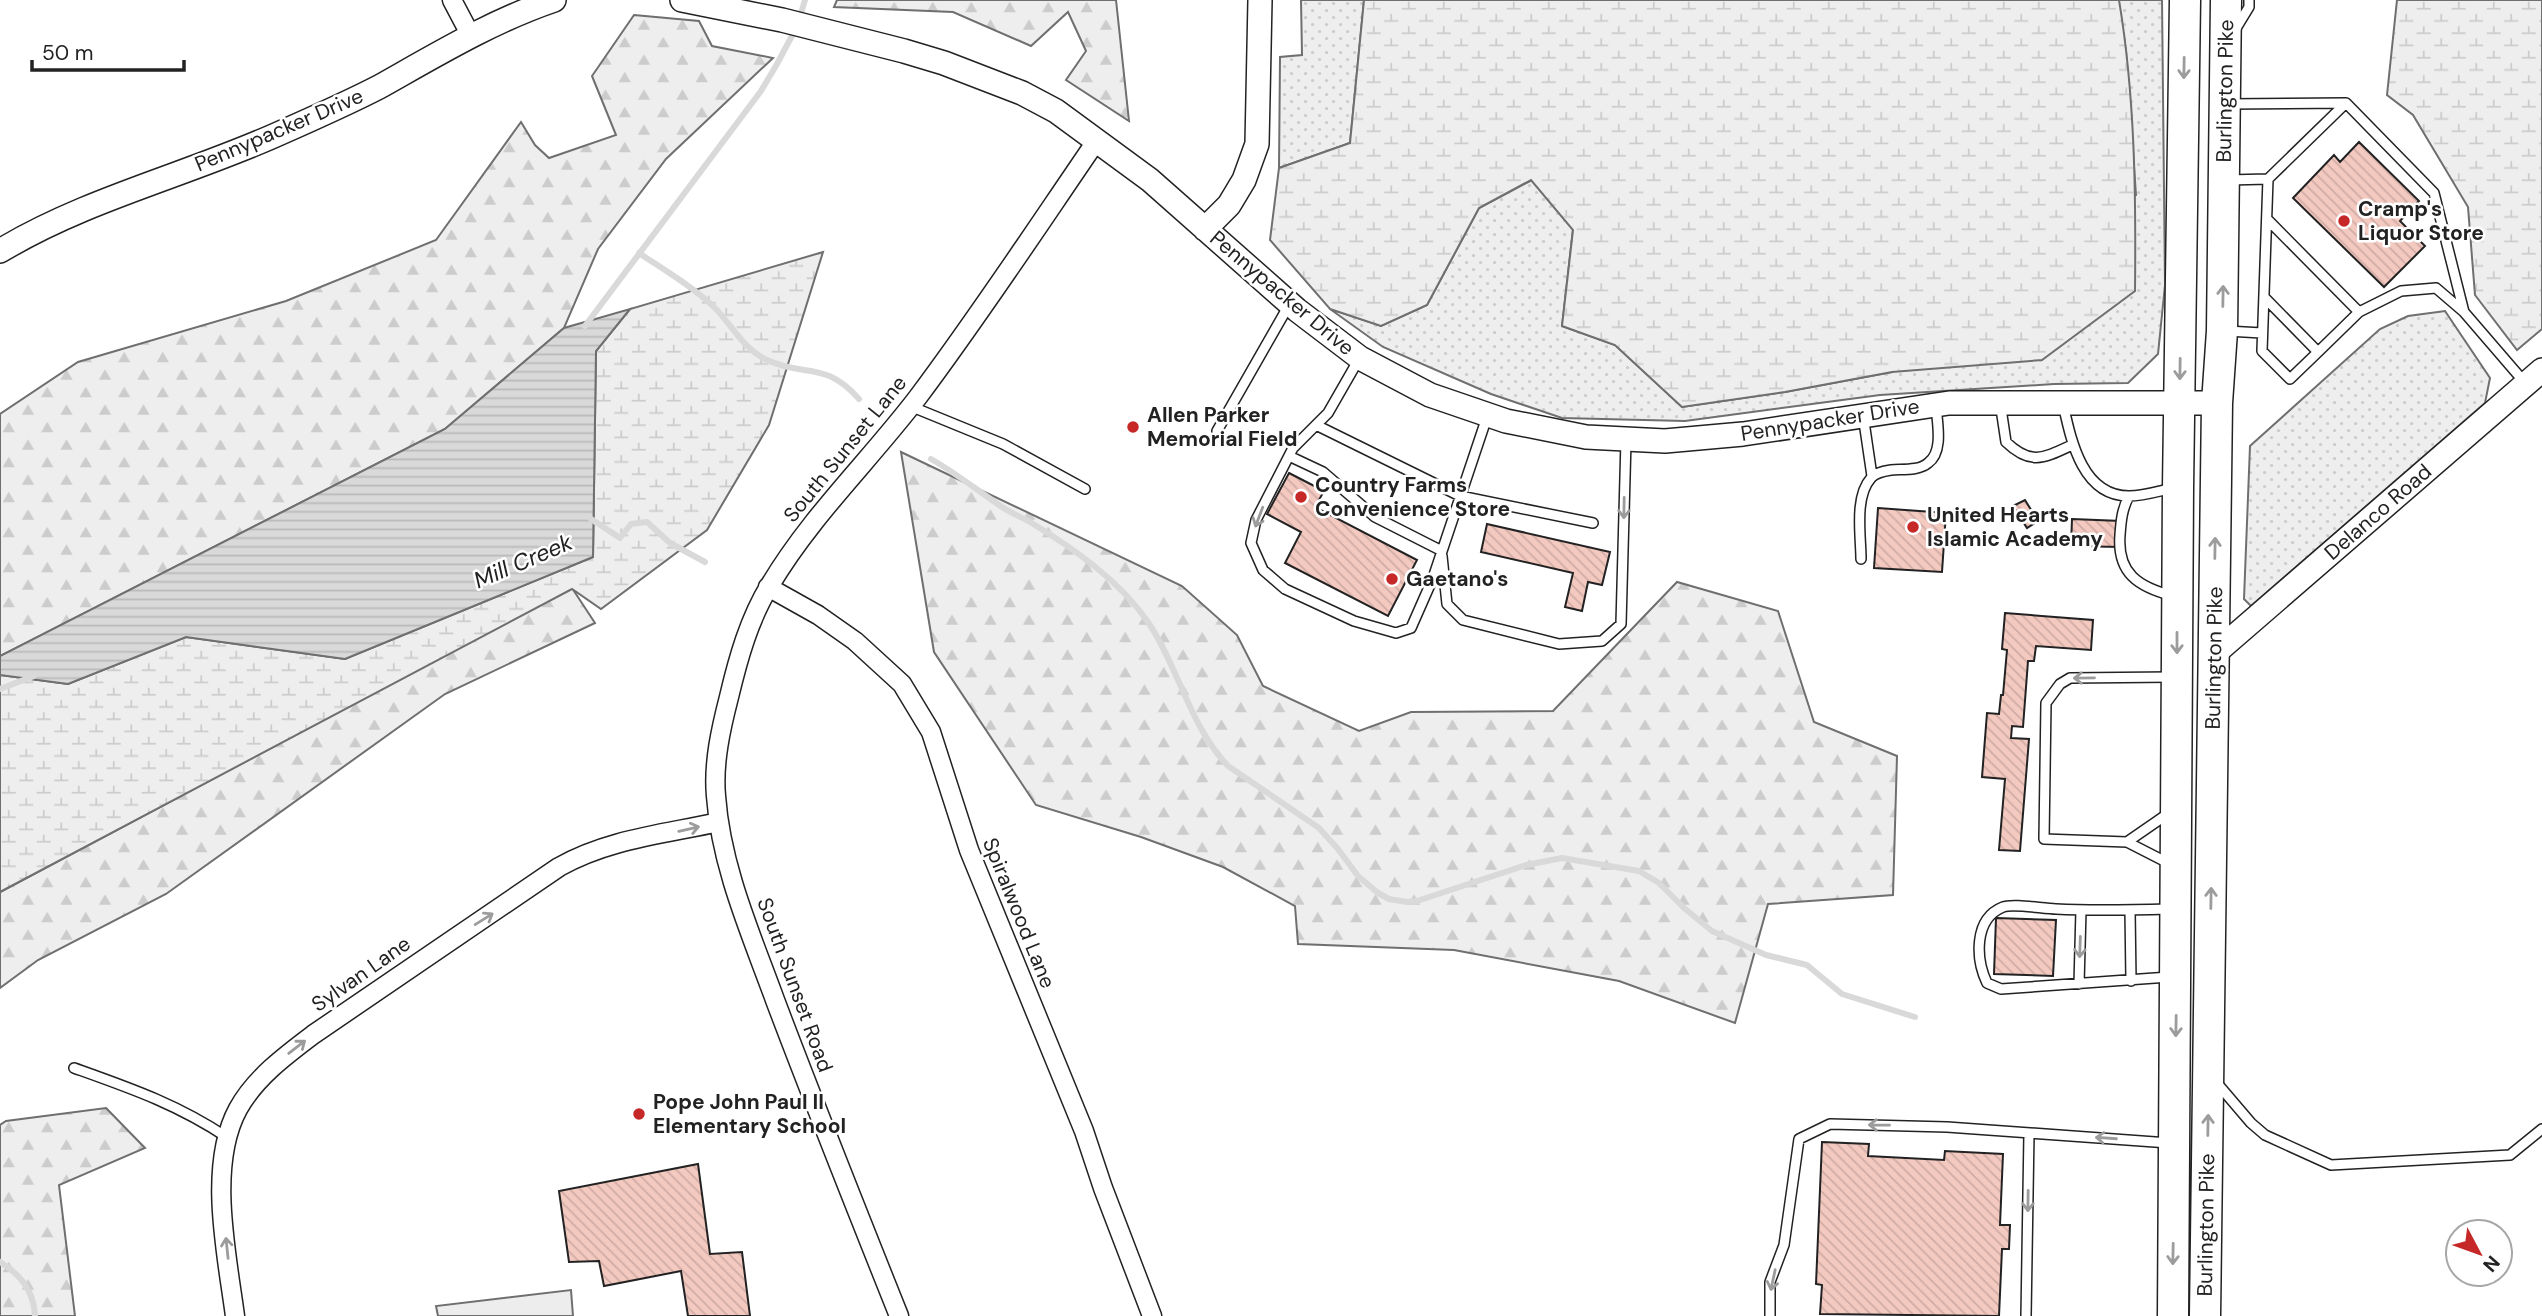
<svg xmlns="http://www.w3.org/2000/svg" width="2542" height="1316" viewBox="0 0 2542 1316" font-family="'DM Sans',sans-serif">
<defs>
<pattern id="grass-dots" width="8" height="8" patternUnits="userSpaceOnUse" patternTransform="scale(1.75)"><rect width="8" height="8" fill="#eee"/><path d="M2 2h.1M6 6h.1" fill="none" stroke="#ccc" stroke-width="1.8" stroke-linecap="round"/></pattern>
<pattern id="forest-firs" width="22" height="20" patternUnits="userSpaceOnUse" patternTransform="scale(1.75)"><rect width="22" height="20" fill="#eee"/><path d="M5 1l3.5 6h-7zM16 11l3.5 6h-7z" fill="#ccc"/></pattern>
<pattern id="wetland-marsh" width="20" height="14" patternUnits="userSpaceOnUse" patternTransform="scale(1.75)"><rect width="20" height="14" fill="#eee"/><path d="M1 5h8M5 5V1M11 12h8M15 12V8" fill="none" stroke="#ccc"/></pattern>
<pattern id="water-rules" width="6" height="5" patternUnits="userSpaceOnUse" patternTransform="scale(1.75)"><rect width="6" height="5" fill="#d9d9d9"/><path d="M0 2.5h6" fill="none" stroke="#bababa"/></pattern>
<pattern id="building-back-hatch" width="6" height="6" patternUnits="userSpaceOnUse" patternTransform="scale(1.75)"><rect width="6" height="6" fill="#f3c9c0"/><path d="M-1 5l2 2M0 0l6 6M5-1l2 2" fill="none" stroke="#d0aca5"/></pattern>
</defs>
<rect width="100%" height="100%" fill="#fff"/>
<!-- grass -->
<path fill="url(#grass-dots)" stroke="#6f6f6f" stroke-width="2" d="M1301,0H1364L1350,143L1279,168L1280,57L1302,55Z
M2118,0H2162L2165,285L2158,354L2128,383L2054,384L1880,395L1685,421L1562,418L1491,394L1383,347L1330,309L1381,326L1427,305L1479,208L1532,180L1573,229L1562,326L1615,345L1682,407L1785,392L1892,372L2136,195L2126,51Z
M2445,311L2490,378L2485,403L2251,606L2244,599L2250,446L2380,329L2408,316Z"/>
<!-- forest -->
<path fill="url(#forest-firs)" stroke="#6f6f6f" stroke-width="2" d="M837,0H1116L1129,121L1066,80L1086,51L1068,12L1031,46L953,12L834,7Z
M634,15L699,21L712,46L773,58L666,159L598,249L564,328L445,429L0,656V414L78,362L286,301L436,240L521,122L535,145L549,158L616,135L592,76Z
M901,452L1182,586L1237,635L1263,686L1359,731L1411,712L1553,711L1677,582L1778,611L1814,722L1897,756L1893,895L1768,904L1735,1023L1619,981L1454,950L1298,944L1295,906L1223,867L1141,837L1036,805L934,652Z
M572,588L595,623L445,694L166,894L38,960L0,988V892Z
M106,1108L145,1148L59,1185L75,1316H0V1125L6,1121Z"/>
<!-- wetland -->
<path fill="url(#wetland-marsh)" stroke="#6f6f6f" stroke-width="2" d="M1364,0H2119C2135,96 2136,194 2135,291L2042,360L1892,372L1785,392L1682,407L1615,345L1562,326L1573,230L1531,180L1479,208L1427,305L1381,326L1330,309L1270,240L1279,168L1350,143Z
M2397,0H2542V329L2517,350L2475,295L2468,207L2413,115L2387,95Z
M823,252L769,425L707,530L601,609L572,589L0,892V675L68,684L186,637L345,659L593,557L596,351L630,309Z"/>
<!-- parking -->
<path fill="#ededed" stroke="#6f6f6f" stroke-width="2" d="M571,1290L573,1316H438L436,1306Z"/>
<!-- water -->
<path fill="url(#water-rules)" stroke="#6f6f6f" stroke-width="2" d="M630,309L596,351L593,557L345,659L186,637L68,684L0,675V656L445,429L564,328Z"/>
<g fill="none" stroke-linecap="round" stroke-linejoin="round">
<!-- stream -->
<path stroke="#d9d9d9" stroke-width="6" d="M799,20L805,0
M639,253C664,270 692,286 714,307C732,325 743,349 767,360C806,378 824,360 859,399
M585,326L761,91L777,64L795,30
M931,459C956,473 978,491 1002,507C1011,513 1021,517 1030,522C1073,548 1119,580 1148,622C1179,668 1189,725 1228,766L1319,828L1338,849L1358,876L1378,893L1389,899L1407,902L1417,901L1526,865L1562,858L1639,871L1659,883L1684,908L1712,931L1766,955L1807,965L1842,994L1915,1017
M591,519L620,538L631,524L647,522L670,543L705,562
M0,689L34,676
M0,1262C20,1274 34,1292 35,1316"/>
</g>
<!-- building -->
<path fill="url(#building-back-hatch)" stroke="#222" stroke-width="2" d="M2359,142L2419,201L2400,221L2425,246L2384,287L2293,198L2334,155L2340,162Z
M1289,473L1324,491L1315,507L1417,560L1388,616L1285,563L1301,532L1267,514Z
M2025,500L2038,521L2027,528L2013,506Z
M1878,508L1946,513L1942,572L1874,568Z
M2072,519L2121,521L2120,547L2071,546Z
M1487,524L1610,552L1602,585L1588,582L1582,611L1565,607L1573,573L1481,552Z
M2005,613L2093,620L2091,650L2036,646L2034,661H2028L2023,727L2012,726L2011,738L2029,739L2020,851L1999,850L2005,779L1982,777L1987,713L1999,714L2001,695H2003L2007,650L2002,649Z
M1996,918L2056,920L2053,976L1994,974Z
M1822,1142L1869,1144L1868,1156L1944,1160L1945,1151L2003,1154L2000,1225H2010L2009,1249H2002L1999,1316L1820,1314L1822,1285L1816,1284Z
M698,1164L710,1254L742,1252L750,1316H688L681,1271L604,1286L599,1261L569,1262L559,1191Z"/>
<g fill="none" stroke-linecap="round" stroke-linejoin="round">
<defs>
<path id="service" d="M2235,30L2249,7V0
M2228,104L2346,103L2434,193L2464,312
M2228,180L2268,179
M2267,219L2359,312
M2264,297L2318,352L2359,312L2401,291L2436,288L2464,312L2526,384
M2227,331L2262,333
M2318,352L2290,379L2262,351L2268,179L2346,103
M1359,359L1328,413L1293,448L1256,520L1251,543L1263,570L1285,589L1354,621L1396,633L1411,628L1433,578L1487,417
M2000,402L2006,442C2031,466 2044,458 2072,445
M2063,404C2071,440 2082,496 2129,496C2143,496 2159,491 2173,488
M910,406L1003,444L1085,489
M1863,415L1872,476
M1316,425L1460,496L1593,523
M1217,431L1289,305
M1289,456L1323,472L1375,517L1442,551
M2129,496C2122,509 2121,521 2120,535C2117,573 2138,587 2173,596
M1442,556L1447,604L1463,620L1559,644L1602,641L1621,624L1626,440
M1861,559C1861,536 1854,497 1871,478C1875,473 1884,471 1891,470C1902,469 1919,471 1928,463C1944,452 1937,422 1936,406
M2169,813L2127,842L2172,865
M2127,842L2044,839L2046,703L2060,684L2070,678L2172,677
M2130,910L2131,981
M2169,977L2001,989L1987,983C1976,960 1973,919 2003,907C2013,903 2044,909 2056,909C2094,911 2132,910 2169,909
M2079,984L2081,910
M74,1068C130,1088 177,1104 228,1138
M2216,1082L2251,1123L2265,1135L2331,1165L2510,1155L2542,1129
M1770,1316V1282L1784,1245L1799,1139L1830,1124L1947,1127L2169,1143
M2026,1316L2029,1133"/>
<path id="minor" d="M452,0L471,36
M768,587L818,615L855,641L902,684L931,732L969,850L1084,1131L1103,1188L1152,1316
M235,1316C227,1255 207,1166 238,1109C255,1078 286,1055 314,1034L559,867C608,839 665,834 719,822
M899,1316C857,1211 815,1106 775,1000C751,934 721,867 716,796C713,763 721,728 729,697C738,659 749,619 770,585C811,516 870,460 918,397C981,313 1038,226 1097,140"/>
<path id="tertiary" d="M682,0L782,20L904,51L944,63L1022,93L1056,111L1150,180L1297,310L1360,358L1430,395L1506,421L1586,437L1665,441L1743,434L1949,403H2217
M1205,229L1229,205L1244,180L1257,144L1260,0
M0,251C86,199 187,175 278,134C312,119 346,104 379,87C436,55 492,21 554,0
M2214,654L2542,370"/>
<path id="trunk" d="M2173,1316L2178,488L2185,0
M2205,1316L2217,403L2222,331L2226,0"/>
</defs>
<!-- service casing -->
<use href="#service" stroke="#222" stroke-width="12"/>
<!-- minor casing -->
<use href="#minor" stroke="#222" stroke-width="21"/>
<!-- tertiary casing -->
<use href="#tertiary" stroke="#222" stroke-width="26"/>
<!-- trunk casing -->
<use href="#trunk" stroke="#222" stroke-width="33"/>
<!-- service -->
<use href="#service" stroke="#fff" stroke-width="9"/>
<!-- minor -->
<use href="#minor" stroke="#fff" stroke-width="18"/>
<!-- tertiary -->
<use href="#tertiary" stroke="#fff" stroke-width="23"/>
<!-- trunk -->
<use href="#trunk" stroke="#fff" stroke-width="30"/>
</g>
<!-- one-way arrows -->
<defs><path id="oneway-shaft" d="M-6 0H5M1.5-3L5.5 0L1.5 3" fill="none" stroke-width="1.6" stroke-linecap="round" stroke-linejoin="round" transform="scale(1.75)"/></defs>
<g stroke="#9c9c9c">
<use href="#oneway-shaft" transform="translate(2184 68) rotate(91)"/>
<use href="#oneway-shaft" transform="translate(2223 296) rotate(-89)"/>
<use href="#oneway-shaft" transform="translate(2180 369) rotate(91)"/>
<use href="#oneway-shaft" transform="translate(1624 508) rotate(91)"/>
<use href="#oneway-shaft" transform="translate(1259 517) rotate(111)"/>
<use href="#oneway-shaft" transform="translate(2215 548) rotate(-89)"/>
<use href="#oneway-shaft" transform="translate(2177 643) rotate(90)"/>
<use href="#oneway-shaft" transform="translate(2084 678) rotate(179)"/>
<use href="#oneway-shaft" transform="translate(689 829) rotate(-13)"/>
<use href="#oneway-shaft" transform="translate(2211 898) rotate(-89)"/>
<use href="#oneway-shaft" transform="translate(484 919) rotate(-32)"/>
<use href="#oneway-shaft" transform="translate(2080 947) rotate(92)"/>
<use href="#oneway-shaft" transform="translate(2176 1026) rotate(91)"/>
<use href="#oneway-shaft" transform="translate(297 1047) rotate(-38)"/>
<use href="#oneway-shaft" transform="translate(1879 1125) rotate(-179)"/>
<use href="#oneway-shaft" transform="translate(2208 1125) rotate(-89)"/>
<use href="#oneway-shaft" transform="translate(2106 1138) rotate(-176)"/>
<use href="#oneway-shaft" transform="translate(2028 1201) rotate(91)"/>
<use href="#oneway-shaft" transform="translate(227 1248) rotate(-96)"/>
<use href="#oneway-shaft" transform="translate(2173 1254) rotate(91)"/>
<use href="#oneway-shaft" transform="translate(1773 1280) rotate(102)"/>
</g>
<!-- markers -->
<g fill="#c62828" stroke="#fff" stroke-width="2.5">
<circle cx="2344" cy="221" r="7"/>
<circle cx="1133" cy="427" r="7"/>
<circle cx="1301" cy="497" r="7"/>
<circle cx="1913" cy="527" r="7"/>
<circle cx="1392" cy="579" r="7"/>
<circle cx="639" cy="1114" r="7"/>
</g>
<g text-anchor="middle" stroke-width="5" stroke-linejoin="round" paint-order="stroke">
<!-- street labels -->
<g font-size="21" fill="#222" stroke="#fff">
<text transform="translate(2225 91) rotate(-89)" y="7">Burlington Pike</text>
<text transform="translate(279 130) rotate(-23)" y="7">Pennypacker Drive</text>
<text transform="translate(1282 293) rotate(40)" y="7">Pennypacker Drive</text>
<text transform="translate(1830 420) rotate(-9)" y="7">Pennypacker Drive</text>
<text transform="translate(845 449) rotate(-51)" y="7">South Sunset Lane</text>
<text transform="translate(2378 512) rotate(-41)" y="7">Delanco Road</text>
<text transform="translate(2214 658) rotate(-89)" y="7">Burlington Pike</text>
<text transform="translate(1019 913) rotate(68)" y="7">Spiralwood Lane</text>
<text transform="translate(361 974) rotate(-35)" y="7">Sylvan Lane</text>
<text transform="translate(795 985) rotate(70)" y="7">South Sunset Road</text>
<text transform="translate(2206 1225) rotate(-89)" y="7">Burlington Pike</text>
</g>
<!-- poi labels -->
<g font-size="21" font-weight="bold" fill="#222" stroke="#fff" text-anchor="start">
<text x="2358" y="216">Cramp's<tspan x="2358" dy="24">Liquor Store</tspan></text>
<text x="1147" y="422">Allen Parker<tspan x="1147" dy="24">Memorial Field</tspan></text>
<text x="1315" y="492">Country Farms<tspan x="1315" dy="24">Convenience Store</tspan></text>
<text x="1927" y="522">United Hearts<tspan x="1927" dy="24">Islamic Academy</tspan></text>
<text x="1406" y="586">Gaetano's</text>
<text x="653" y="1109">Pope John Paul II<tspan x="653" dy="24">Elementary School</tspan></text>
</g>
<!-- water labels -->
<g font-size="23" font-style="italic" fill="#222" stroke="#fff">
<text transform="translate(523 561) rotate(-23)" y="8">Mill Creek</text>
</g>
</g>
<!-- north arrow -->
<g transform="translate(2479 1253) rotate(131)"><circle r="33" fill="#ffffff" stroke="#a7a7a7" stroke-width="2"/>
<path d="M0-5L12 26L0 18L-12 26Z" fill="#c62828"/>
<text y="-10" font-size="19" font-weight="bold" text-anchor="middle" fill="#222222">N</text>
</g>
<!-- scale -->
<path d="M32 60v10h152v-10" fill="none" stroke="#222222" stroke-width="3.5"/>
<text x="42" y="60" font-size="21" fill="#222222" stroke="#ffffff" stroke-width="5" paint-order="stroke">50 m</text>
</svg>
